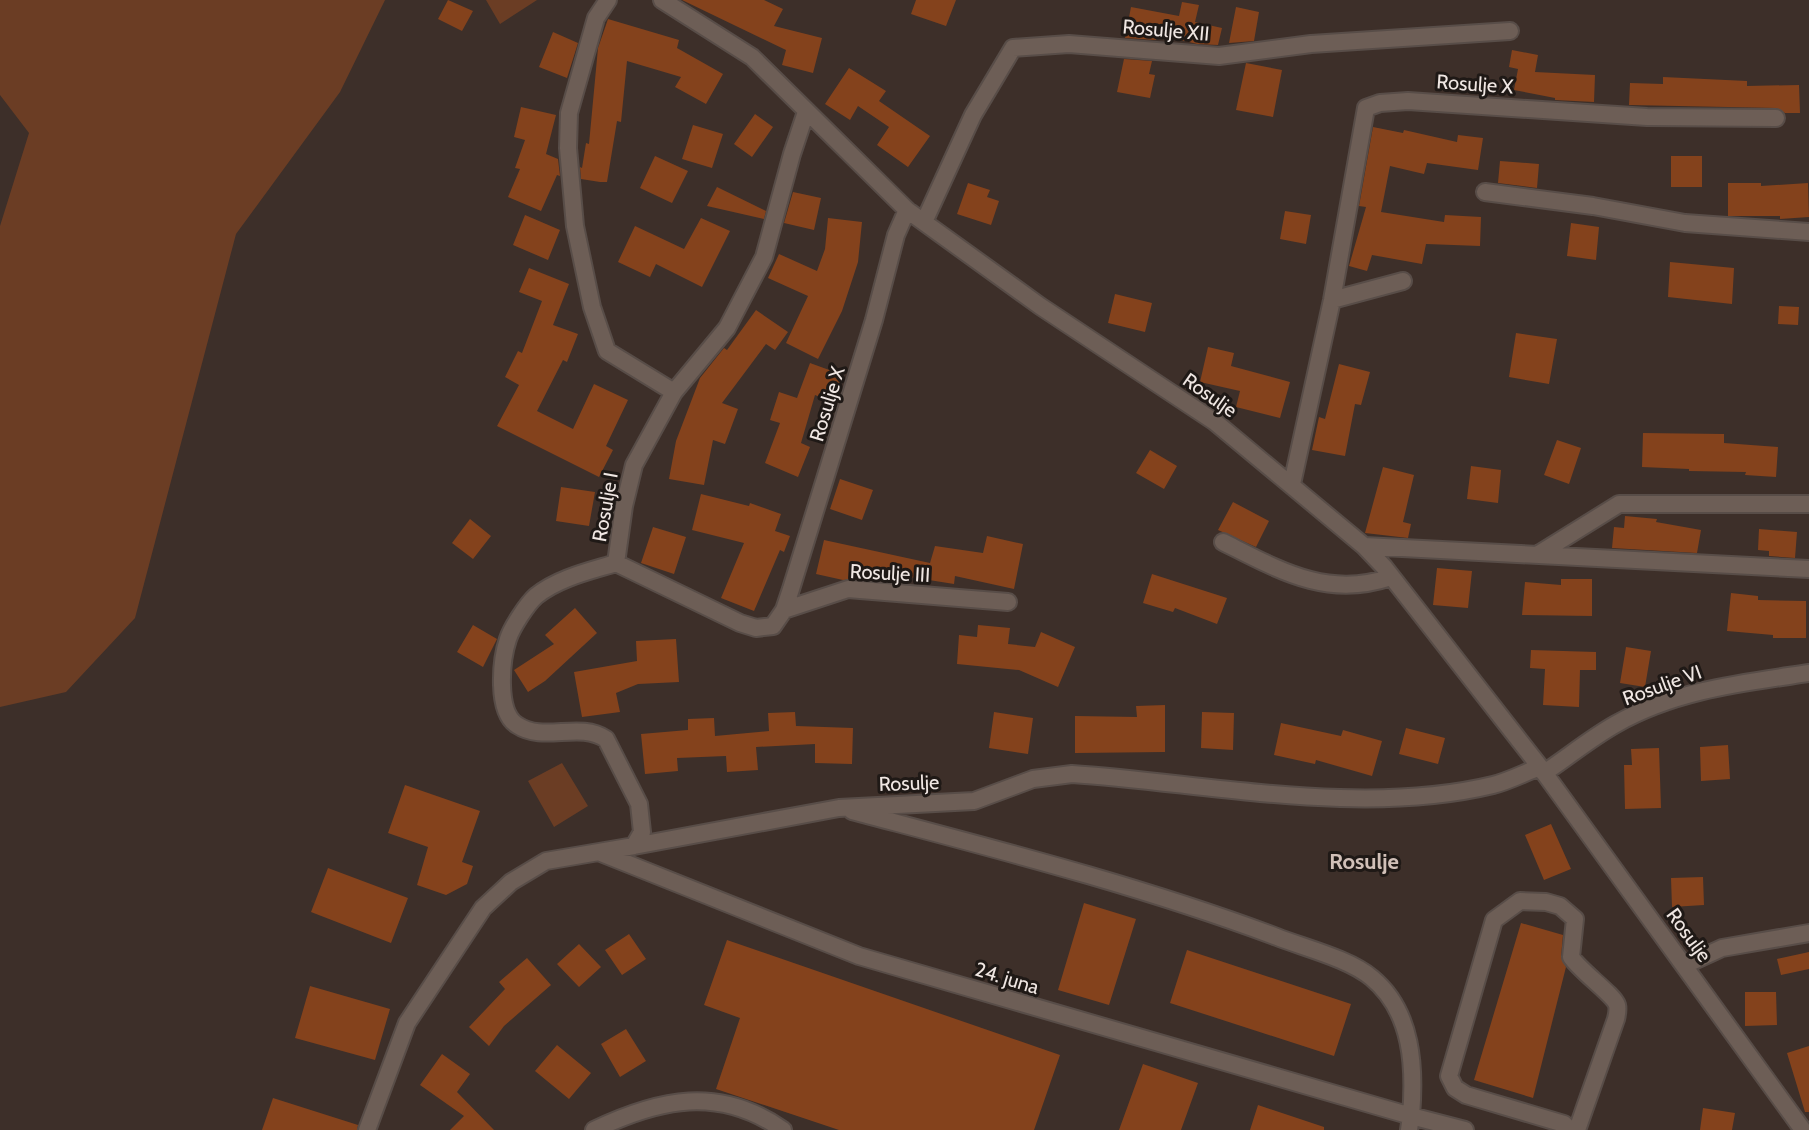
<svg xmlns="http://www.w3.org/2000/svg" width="1809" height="1130" viewBox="0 0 1809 1130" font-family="Cabin,sans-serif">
<rect width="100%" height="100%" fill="#3d2f29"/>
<!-- green -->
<path fill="#6b3d24" d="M0,0H385L340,92L236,234L135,618L66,692L0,707V226L29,133L0,95Z
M486,0H537L500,24Z
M562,763L588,806L554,827L528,781Z"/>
<!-- building -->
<path fill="#84421c" d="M448,0L473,11L462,31L438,19Z
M682,0H764L783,9L774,26L822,38L813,73L782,65L786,50Z
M916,0H956L946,26L911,14Z
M1182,2L1199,5L1195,22L1222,28L1218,45L1197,44L1157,34L1156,40L1125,38L1131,7L1179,16Z
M1236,7L1259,12L1254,41L1229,43Z
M608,19L679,40L677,48L723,74L706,104L675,87L681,77L627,61L621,122L617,121L607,182H600L581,179L580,167L582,168L586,143L589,144L598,48Z
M553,32L578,43L567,78L539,67Z
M1512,50L1538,55L1535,72L1595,75L1594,102L1555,100V98L1514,90L1518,69L1509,67Z
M1124,59L1152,61L1149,74L1155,75L1150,98L1117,92Z
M1246,63L1282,70L1273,117L1236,110Z
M849,68L886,91L879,101L930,136L908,167L877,145L889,127L858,106L850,120L825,104Z
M1663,77L1747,81V86L1799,85L1800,113H1785L1776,108L1629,105L1630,83L1663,84Z
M521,107L556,115L546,154L558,159L560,176L557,175L541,211L508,197L520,169L515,168L525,140L514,137Z
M755,114L773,127L752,157L734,144Z
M693,125L723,134L712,168L682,159Z
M1373,127L1403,133L1404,130L1457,142L1458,135L1483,138L1478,170L1427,163L1424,174L1390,166L1381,212L1444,222L1445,215L1481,217L1480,246L1426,244L1422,264L1372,255L1367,271L1349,266L1366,207L1359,206Z
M655,156L688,171L672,203L640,188Z
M1671,156H1702V187H1671Z
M1500,161L1539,164L1537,188L1498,183Z
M968,183L990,190L987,197L999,201L991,225L957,214Z
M1728,183H1761V186L1808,183L1809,217L1780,219V216H1728Z
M717,187L766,211L764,219L707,206Z
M793,192L821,198L814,230L784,223Z
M1285,211L1311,215L1306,244L1280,239Z
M525,215L560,230L548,260L513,245Z
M701,218L730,231L702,287L656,264L650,277L618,262L635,226L684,249Z
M828,218L862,222L858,262L842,311L818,359L786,343L808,296L768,278L779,254L817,271L825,249Z
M1571,223L1599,227L1596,260L1567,256Z
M1670,262L1734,268L1732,304L1668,297Z
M529,268L569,284L553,325L578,334L567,362L563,360L537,411L573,429L594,384L628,400L606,446L613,450L599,477L497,426L519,385L505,377L518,351L522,353L542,301L519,292Z
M1115,294L1152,303L1145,332L1108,323Z
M1779,306L1799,307L1798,325L1778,324Z
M756,310L788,332L775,350L766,344L722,403L738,409L725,444L713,440L704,485L669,479L676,441L700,378L724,348L727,350Z
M1516,333L1557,339L1549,384L1509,377Z
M1208,347L1234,353L1231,366L1290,382L1280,418L1236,407L1240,391L1200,382Z
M810,363L843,375L832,402L815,395L801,443L810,447L798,477L765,463L780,423L770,420L779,392L797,398Z
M1339,364L1370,372L1361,405L1355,404L1345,456L1312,450L1319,417L1325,419Z
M1643,433L1724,434V443L1778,447L1776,477L1745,475L1746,472L1689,471V469L1642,467Z
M1557,440L1581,448L1569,484L1544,475Z
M1150,450L1177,466L1164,489L1136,473Z
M1471,466L1501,470L1498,503L1467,499Z
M1383,467L1414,475L1403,522L1411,524L1408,538L1365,533Z
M840,479L873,490L862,520L830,509Z
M561,487L595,492L589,526L556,521Z
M701,494L749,506L750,503L781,514L775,531L790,536L784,552L780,550L754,611L721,598L744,543L692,530Z
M1233,502L1269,521L1256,547L1218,530Z
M1625,516L1657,519L1656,522L1701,530L1697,553L1612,548L1614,527L1624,528Z
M470,519L491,536L473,559L452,543Z
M653,527L686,537L674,574L641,563Z
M1759,529L1797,532L1795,558L1769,556V551L1758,550Z
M987,536L1023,544L1014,589L955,576L954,584L910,577L909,581L855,573L854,579L843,580L816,574L824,540L930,563L935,546L983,553Z
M1437,568L1472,571L1468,608L1433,605Z
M1152,574L1227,598L1217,624L1175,608L1173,612L1143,603Z
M1561,579H1592V616L1522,615L1525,582L1561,585Z
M1731,593L1758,596V600L1806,601V638H1773V635L1727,631Z
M575,608L597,633L545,681L528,692L514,670L554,644L545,635Z
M473,625L497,639L483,667L457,652Z
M978,625L1010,628L1008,644L1035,647L1041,632L1075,647L1058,687L1019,670L957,664L959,635L977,637Z
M676,639L679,682L638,684L616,693L620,712L582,717L574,672L637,661L636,641Z
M1626,647L1651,651L1645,687L1620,683Z
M1531,650L1596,652V670H1580L1579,707L1543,705L1545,669L1530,668Z
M1165,705V752L1075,753V716L1137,717L1136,706Z
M795,712L796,726L853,728L852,764L815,763V744L756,747L758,770L727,772L726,756L677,758L678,771L645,774L641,734L688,730V719L714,718L715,736L769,731L768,713Z
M994,712L1033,718L1028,754L989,748Z
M1202,712L1234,713L1233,750L1201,748Z
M1281,723L1341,736L1343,730L1382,741L1372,776L1316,760L1315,764L1274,755Z
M1406,728L1445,738L1438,764L1399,754Z
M1728,745L1730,779L1701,781L1700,747Z
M1659,748L1661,808L1625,809L1624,765H1632L1631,749Z
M405,785L480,811L462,862L473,866L467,884L446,895L417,885L428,847L388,833Z
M1551,824L1571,869L1544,880L1525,835Z
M328,868L408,898L391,943L311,912Z
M1703,877L1704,905L1672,907L1671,878Z
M1084,903L1136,919L1109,1005L1058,990Z
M1521,923L1563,935L1561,957L1566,967L1533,1098L1474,1080Z
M629,934L646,959L622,975L605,950Z
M727,940L1060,1055L1034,1130H839L716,1089L740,1018L704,1005Z
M579,944L601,967L579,987L557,964Z
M1187,950L1351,1004L1334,1056L1170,1003Z
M1809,952V969L1781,975L1777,959Z
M527,958L551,985L504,1026L489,1046L469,1027L505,989L499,982Z
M310,986L390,1009L375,1060L295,1038Z
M1745,992H1776L1777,1025L1745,1026Z
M626,1029L646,1061L620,1077L601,1044Z
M557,1045L591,1073L569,1099L535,1071Z
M1809,1046V1112H1805L1787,1053Z
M442,1054L470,1074L457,1092L494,1130H450L464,1116L420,1085Z
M1143,1064L1198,1083L1181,1130H1119Z
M273,1098L358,1125L357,1130H262Z
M1258,1105L1324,1127V1130H1250Z
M1703,1108L1735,1113L1732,1130H1700Z"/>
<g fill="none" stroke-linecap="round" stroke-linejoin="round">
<defs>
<path id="street" d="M608,0L596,18L569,113L568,148L575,226L592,307L607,351L674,392
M662,0L752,57L907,210L1040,306L1215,422L1364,546L1384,567L1540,767L1803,1130
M1485,192L1593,206L1685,223L1809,232
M924,222L973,115L1013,48L1069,44L1219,56L1311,44L1510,31
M1332,300L1403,281
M1292,484L1332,300L1366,108L1380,103L1408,101L1647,117L1776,118
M1223,542C1279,570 1327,599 1391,577
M1364,546L1809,569
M1537,555L1619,504H1809
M616,563L740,623L756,628L773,626L784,610L791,589L874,320L896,235L907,210
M784,610L848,589L1008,602
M1544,773C1568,757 1591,738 1616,724C1676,690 1742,683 1809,673
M852,811C995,849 1138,885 1277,937C1305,948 1350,959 1372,978C1413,1012 1415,1068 1411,1116L1465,1130
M634,846L839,808L974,801L1033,779L1072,774C1206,783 1361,817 1493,785C1509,781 1524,773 1540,767
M601,853L859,956L1411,1116L1409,1130
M1685,965L1722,948L1809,933
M367,1130L407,1023L483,908L511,882L546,861L634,846L642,832L639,804L606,739C579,721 544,743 517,725C496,712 501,660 508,639C512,627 527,604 536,596C558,578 590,571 616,563L624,506L634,465L674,392L727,328L764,257L792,154L806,112
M594,1130C659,1099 719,1085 783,1130
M1570,1130L1564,1124L1466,1095L1455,1088L1449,1076L1494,920L1520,901L1546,902L1560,906L1575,919L1571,957C1580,971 1614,995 1617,1005C1618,1009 1617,1015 1616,1019L1577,1130"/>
</defs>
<!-- street casing -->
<use href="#street" stroke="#584d48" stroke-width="20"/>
<!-- street -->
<use href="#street" stroke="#6d5e56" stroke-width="16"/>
</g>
<g text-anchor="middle" stroke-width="6" stroke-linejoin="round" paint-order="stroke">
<!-- street labels -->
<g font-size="20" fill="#f0e7e3" stroke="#1f1916">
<text transform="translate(1166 30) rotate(5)" y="7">Rosulje XII</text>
<text transform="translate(1475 84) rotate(4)" y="7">Rosulje X</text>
<text transform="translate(1210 395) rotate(35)" y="7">Rosulje</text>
<text transform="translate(827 404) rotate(-73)" y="7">Rosulje X</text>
<text transform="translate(605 507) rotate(-80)" y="7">Rosulje I</text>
<text transform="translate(890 573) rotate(3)" y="7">Rosulje III</text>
<text transform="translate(1662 685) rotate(-20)" y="7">Rosulje VI</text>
<text transform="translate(909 783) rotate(-2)" y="7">Rosulje</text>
<text transform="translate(1689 935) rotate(54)" y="7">Rosulje</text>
<text transform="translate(1007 978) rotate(17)" y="7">24. juna</text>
</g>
<!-- quarter labels -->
<g font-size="22" font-weight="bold" fill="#d1c0b8" stroke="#1f1916">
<text x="1364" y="869">Rosulje</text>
</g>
</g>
</svg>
